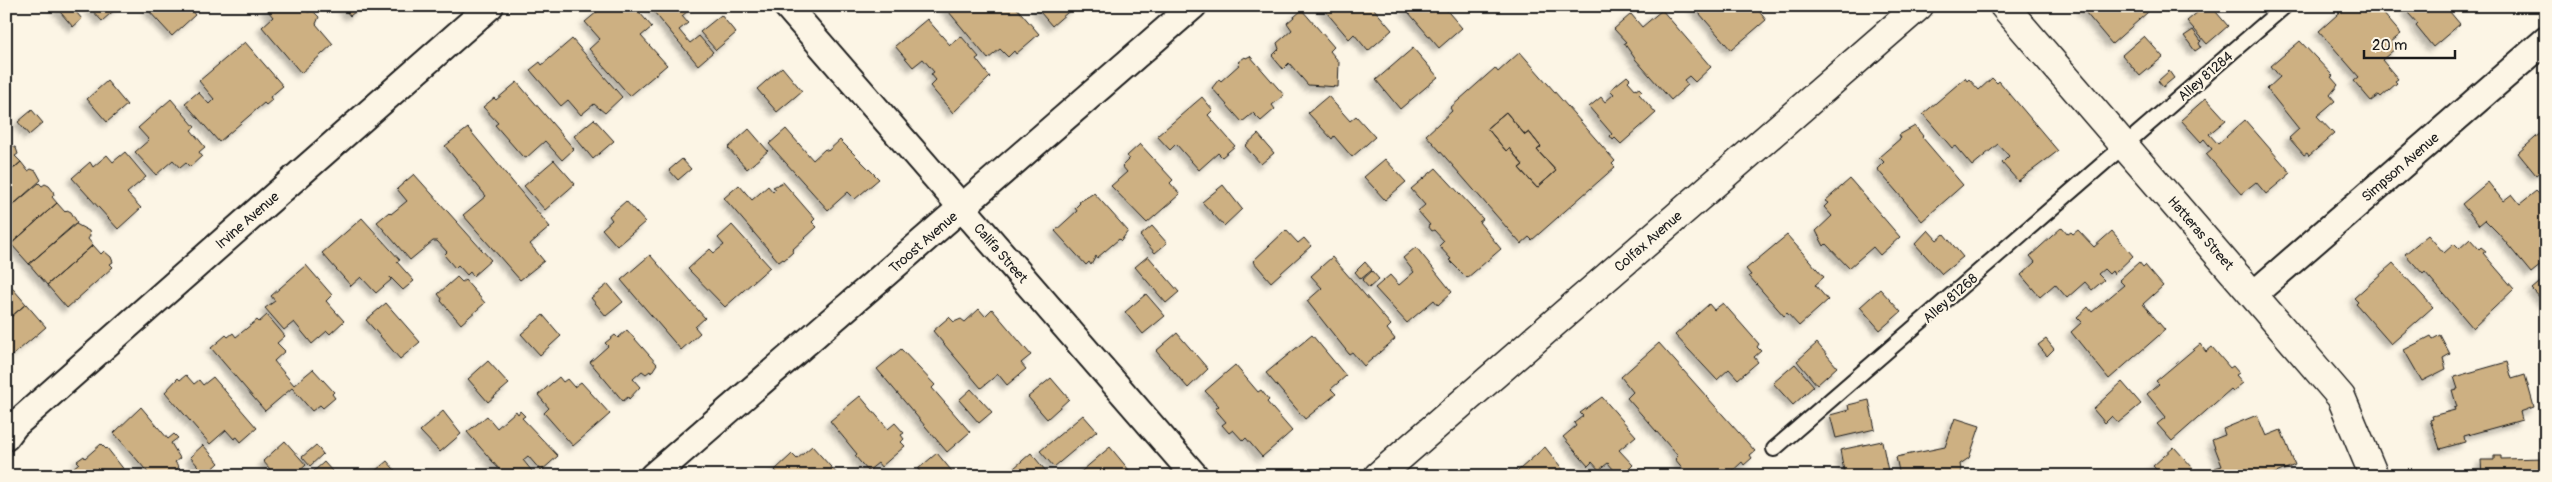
<svg xmlns="http://www.w3.org/2000/svg" width="2552" height="482" viewBox="0 0 2552 482" font-family="Pangolin,sans-serif">
<defs>
<filter id="shadow"><feDropShadow dx="-4.5" dy="4.5" stdDeviation="2.5" flood-color="#0004"/></filter>
</defs>
<rect width="100%" height="100%" fill="#fcf5e5"/>
<filter id="ink" filterUnits="userSpaceOnUse"><feTurbulence type="fractalNoise" baseFrequency=".02" numOctaves="2"/><feDisplacementMap in="SourceGraphic" scale="10" xChannelSelector="R" yChannelSelector="G"/><feConvolveMatrix kernelMatrix="1 2 1 2 8 2 1 2 1" color-interpolation-filters="sRGB"/></filter>
<g filter="url(#ink)">
<!-- building -->
<path fill="#cdb082" stroke="#1c1c1c" fill-rule="evenodd" filter="url(#shadow)" d="M55,6H71L82,19L73,27Z
M88,6H119L102,21Z
M151,6H188L195,15L172,36L147,9Z
M264,6H297L308,12L313,11L319,17L316,24L333,44L301,73L262,27L273,17Z
M342,6H362L350,16Z
M604,6H634L652,27L641,36L667,65L630,96L589,49L600,39L585,22Z
M649,6H694L682,16L688,23L679,30L690,43L699,36L713,52L698,65Z
M944,6H1015L1039,34L1016,54L1014,51L1008,57L1000,49L988,59Z
M1035,6H1075L1052,26Z
M1321,6H1378L1374,9L1392,30L1368,51L1354,34L1349,39Z
M1403,6H1443L1462,28L1439,48Z
M1693,6H1755L1766,20L1731,50Z
M2080,6H2143L2148,12L2112,44Z
M2205,6H2211L2228,26L2207,44L2187,21Z
M2347,6H2377L2401,34L2391,42L2396,48L2382,60L2398,79L2395,81L2397,83L2381,97L2379,95L2371,101L2354,81L2359,77L2319,31Z
M2405,6H2445L2460,24L2433,47L2416,26L2418,24L2408,13L2410,11Z
M1302,10L1334,47L1330,51L1339,62L1338,87L1308,85L1289,63L1283,69L1272,56L1279,49L1277,43L1292,30L1287,23Z
M1662,10L1711,67L1695,82L1689,76L1684,80L1688,85L1671,100L1636,60L1624,43L1626,42L1614,29L1631,14L1642,27Z
M721,15L736,33L716,50L700,32Z
M927,19L950,45L961,36L979,57L976,59L990,77L953,113L930,86L936,80L931,74L934,72L923,59L913,67L895,46Z
M2193,30L2201,41L2199,43L2201,47L2195,51L2184,36Z
M2144,36L2163,57L2140,76L2122,55Z
M572,39L622,97L605,113L594,104L581,115L568,100L561,106L530,70L540,62L542,65Z
M2300,41L2333,76L2331,77L2338,85L2330,95L2335,101L2317,116L2334,134L2309,156L2307,153L2304,155L2289,138L2299,129L2267,89L2280,77L2271,66Z
M245,42L283,86L270,97L272,100L266,105L264,103L219,142L185,103L198,92L209,104L214,99L199,81Z
M1413,48L1438,77L1400,109L1376,80Z
M1520,52L1615,161L1612,164L1615,167L1532,240L1529,237L1521,244L1426,135L1452,111L1450,108L1495,68L1498,72ZM1506,112L1525,135L1529,132L1541,147L1537,150L1556,171L1537,188L1519,168L1523,165L1509,148L1506,151L1487,128Z
M1250,56L1284,95L1272,105L1275,109L1261,121L1253,113L1242,122L1212,88L1219,79L1221,81L1240,64L1238,62L1245,57L1246,58Z
M782,67L802,91L777,112L757,89Z
M2169,71L2174,78L2163,87L2158,81Z
M1627,76L1630,79L1628,81L1636,90L1639,88L1642,91L1639,94L1656,113L1621,144L1615,138L1613,140L1610,136L1612,134L1589,107L1601,97L1605,102L1614,94L1610,90Z
M1965,78L1967,81L1969,79L1979,90L1992,78L1997,83L1999,81L2058,151L2018,181L2002,163L2009,156L1998,144L1972,166L1955,146L1952,148L1923,114Z
M107,81L127,105L107,122L87,99Z
M517,82L574,149L562,160L545,141L526,158L522,156L495,125L498,123L483,107L494,98L496,100Z
M1328,96L1350,121L1356,116L1375,137L1352,157L1334,136L1332,139L1308,113Z
M1202,97L1213,110L1208,115L1235,146L1222,157L1218,153L1199,170L1176,144L1170,150L1157,136Z
M2206,98L2226,120L2209,134L2218,144L2245,120L2291,173L2266,194L2256,182L2241,194L2206,154L2212,149L2204,139L2201,142L2181,120Z
M171,99L195,127L191,130L205,147L199,152L202,156L190,167L186,163L180,168L173,160L156,175L135,152L149,140L138,128Z
M32,110L43,123L29,135L18,122Z
M1506,112L1525,135L1529,132L1541,147L1537,150L1556,171L1537,188L1519,168L1523,165L1509,148L1506,151L1487,128Z
M594,119L614,141L593,159L574,136Z
M1915,126L1923,136L1922,137L1963,185L1922,221L1877,169L1884,162L1879,157L1901,138L1899,135Z
M468,128L550,227L530,244L544,261L520,280L463,215L486,196L445,146Z
M749,129L768,151L747,169L728,148Z
M786,129L813,160L825,149L828,151L840,140L879,179L855,199L848,192L828,210L769,144Z
M2543,131L2546,135V173L2542,170L2536,175L2518,153Z
M1258,134L1274,153L1261,164L1245,146Z
M8,143L16,148L18,154L15,156L21,162L6,175V145Z
M1140,144L1173,180L1170,183L1180,194L1147,223L1111,186L1127,172L1122,166L1129,159L1127,156Z
M125,152L146,177L127,193L141,208L118,229L72,178L90,162L93,167L107,155L113,162Z
M682,159L691,169L678,180L669,170Z
M1385,159L1406,182L1385,200L1364,177Z
M554,160L575,184L545,210L524,186Z
M21,162L28,171L31,169L36,171L41,180L6,211V175Z
M1436,168L1483,219L1479,222L1501,249L1467,278L1449,260L1451,259L1439,246L1444,241L1434,230L1432,231L1428,226L1430,225L1418,211L1425,205L1411,189Z
M414,174L491,260L473,276L470,272L467,275L458,265L455,268L444,255L447,252L437,241H433L410,260L377,222L389,212L391,214L407,201L397,189Z
M1850,179L1900,237L1880,255L1873,247L1849,268L1826,244L1824,246L1816,231L1832,216L1824,207L1828,203L1825,201Z
M783,182L815,219L812,222L817,227L792,250L793,252L784,260L783,259L779,262L724,198L739,185L752,200L768,186L773,192L776,189L773,187Z
M2488,182L2503,201L2512,194L2520,204L2536,191L2543,198L2546,197V261L2531,273L2498,233L2485,220L2479,225L2462,204Z
M39,183L42,186L45,184L49,186L53,191L54,195L52,197L57,203L11,244L6,238V211Z
M1223,185L1242,209L1224,226L1202,202Z
M1094,193L1128,231L1121,241L1119,239L1097,258L1096,256L1091,265L1089,262L1086,265L1055,231L1077,211L1075,208L1080,203L1079,202Z
M626,201L645,222L617,246L602,229L612,220L609,216Z
M57,203L65,212L67,210L71,212L77,222L29,264L11,244Z
M362,218L400,260L397,262L414,281L403,290L390,277L391,280L376,293L361,277L351,286L322,253Z
M76,224L89,231L90,236L88,239L93,245L47,285L29,264Z
M732,225L770,267L725,307L688,269L710,249L714,253L724,245L718,238Z
M1152,226L1167,243L1155,253L1140,236Z
M2062,227L2068,234L2071,232L2073,234L2078,230L2094,247L2112,231L2133,256L2114,274L2112,271L2109,274L2104,269L2098,274L2104,280L2092,290L2085,282L2067,298L2055,284L2040,297L2021,275L2035,262L2030,256Z
M1286,230L1298,243L1304,238L1311,246L1271,282L1253,261Z
M1928,230L1937,240L1944,234L1963,257L1942,274L1915,244Z
M1787,235L1824,277L1815,285L1828,300L1799,326L1787,313L1784,316L1749,276L1751,275L1746,269Z
M2428,235L2444,253L2454,244L2459,249L2470,239L2479,249L2481,247L2486,251L2483,253L2514,289L2473,328L2425,272L2423,274L2405,254Z
M93,245L101,254L104,251L111,257L113,262L110,264L113,267L67,308L47,285Z
M1416,247L1452,292L1438,305L1434,300L1407,323L1375,288L1390,275L1399,285L1414,272L1403,258Z
M650,255L705,318L695,327L700,333L681,350L621,280Z
M1148,256L1179,292L1166,303L1135,267Z
M1332,257L1391,325L1387,329L1395,339L1364,366L1352,352L1349,354L1307,301L1322,288L1311,276Z
M1365,262L1372,270L1361,279L1355,272Z
M2139,262L2143,267L2145,265L2163,286L2143,304L2165,330L2109,379L2071,332L2082,322L2077,317L2088,307L2092,312L2124,285L2119,280Z
M2393,263L2433,307L2391,344L2356,304L2358,302L2354,298Z
M306,265L332,295L326,301L344,321L330,334L327,331L312,344L294,322L284,330L265,308L275,301L271,296Z
M1372,271L1379,279L1369,288L1362,280Z
M457,277L462,282L465,280L485,303L461,324L441,301L442,299L438,294Z
M2546,277V304L2532,289Z
M8,283L26,304L6,321V284Z
M608,284L623,302L606,316L591,298Z
M1880,289L1901,312L1880,330L1860,307Z
M1146,294L1165,316L1143,334L1125,312Z
M386,303L420,342L400,359L366,320Z
M1723,303L1759,344L1757,347L1761,351L1754,357L1758,362L1738,379L1729,369L1717,380L1675,335L1709,304L1714,310Z
M26,304L46,327L6,361V321Z
M979,309L985,316L992,309L1031,355L1021,363L1026,369L1007,385L998,374L981,388L933,331L949,317L954,322L961,319L965,322Z
M267,315L285,336L277,343L285,351L274,361L294,385L313,369L334,392L332,394L335,398L323,408L320,405L312,411L292,388L265,411L211,348L226,335L228,337L233,333L236,337L257,320L259,322Z
M543,315L561,336L540,355L521,334Z
M627,330L657,364L651,373L650,371L646,374L642,371L633,379L640,387L629,399L628,397L623,401L590,362L608,346L605,343L615,335L618,338Z
M1177,333L1208,369L1188,388L1156,351Z
M1312,335L1346,376L1331,389L1336,394L1305,419L1266,373Z
M2440,335L2450,354L2443,358L2446,369L2422,381L2404,350L2431,336L2433,339Z
M2046,339L2054,349L2047,356L2038,345Z
M1659,343L1755,451L1750,455L1752,458L1744,465L1742,462L1727,476H1689L1675,459L1678,456L1627,398L1633,392L1621,377Z
M1817,343L1837,367L1817,385L1797,361Z
M2200,344L2206,352L2212,347L2230,368L2233,366L2239,373L2236,375L2243,383L2233,391L2231,389L2172,441L2157,424L2166,417L2147,394L2159,384L2156,381Z
M901,349L935,385L932,388L970,432L947,452L877,369Z
M488,361L509,384L488,402L468,379Z
M2507,362L2512,379L2525,375L2534,407L2520,412L2522,420L2464,436L2465,442L2440,449L2430,420L2433,419L2432,416L2455,410L2454,408L2457,407L2452,390L2458,389L2454,377Z
M1795,364L1814,386L1793,405L1773,383Z
M1235,365L1258,392L1261,390L1269,400L1267,402L1292,431L1262,457L1246,438L1243,441L1233,430L1229,433L1222,425L1226,422L1215,409L1219,406L1205,391Z
M186,375L194,384L199,380L203,385L213,377L257,428L241,442L237,437L234,439L226,430L210,444L165,392L178,378L180,380Z
M559,377L563,382L567,379L574,387L581,382L610,414L573,446L544,413L549,408L538,395Z
M1051,378L1069,399L1047,419L1028,397Z
M2122,382L2141,404L2118,423L2112,416L2105,423L2093,409Z
M971,389L992,412L979,423L959,400Z
M860,396L888,429L895,423L904,433L901,435L904,439L901,442L905,446L881,467L878,463L868,471L855,456L857,454L830,421Z
M1602,397L1636,436L1619,450L1633,465L1622,476H1619L1608,463L1599,470L1592,462L1588,466L1563,437L1576,426L1574,423L1583,416L1580,413Z
M1869,400L1875,429L1836,438L1830,415L1849,410L1848,405Z
M141,407L168,439L174,434L178,438L171,443L180,458L175,462L179,467L170,476H151L114,433Z
M443,411L461,434L440,452L420,431Z
M516,411L518,414L520,411L525,416L522,418L558,456L541,471L528,456L523,460L536,476H505L467,432L487,416L497,428Z
M1083,415L1097,431L1054,467L1040,451Z
M2257,415L2266,436L2281,430L2295,465L2269,476H2218L2215,468L2222,466L2212,440L2225,435L2223,429Z
M1955,418L1980,426L1969,458L1960,464L1962,476H1900L1896,457L1945,447Z
M285,441L306,465L294,476H276L263,461Z
M1882,441L1889,476H1845L1840,450Z
M101,444L106,449L107,448L129,476H77L72,469L79,463L77,461L84,456L85,458Z
M203,445L219,463L206,475L190,457Z
M316,445L323,454L310,466L302,457Z
M812,446L839,476H780L775,470L792,454L797,459Z
M1110,447L1134,476H1076Z
M1545,447L1568,476H1512Z
M2174,447L2193,468L2184,476H2162L2153,466Z
M937,453L955,475L954,476H923L918,469Z
M1031,453L1050,476H1005Z
M2494,456H2501V459L2546,458V476H2482L2481,460H2494Z
M387,461L400,476H369Z
M324,462L332,471L327,476H318L314,471Z"/>
<g fill="none" stroke-linecap="round" stroke-linejoin="round">
<defs>
<path id="service" d="M1774,449L2285,6"/>
<path id="minor" d="M787,6L1195,476
M2254,294L2546,40
M6,437L15,425L490,6
M653,476L1193,6"/>
<path id="tertiary" d="M2004,6L2341,397L2374,476"/>
<path id="secondary" d="M1378,476L1919,6"/>
</defs>
<!-- service casing -->
<use href="#service" stroke="#1c1c1c" stroke-width="18"/>
<!-- minor casing -->
<use href="#minor" stroke="#1c1c1c" stroke-width="30"/>
<!-- tertiary casing -->
<use href="#tertiary" stroke="#1c1c1c" stroke-width="31"/>
<!-- secondary casing -->
<use href="#secondary" stroke="#1c1c1c" stroke-width="31"/>
<!-- service -->
<use href="#service" stroke="#fcf5e5" stroke-width="14"/>
<!-- minor -->
<use href="#minor" stroke="#fcf5e5" stroke-width="26"/>
<!-- tertiary -->
<use href="#tertiary" stroke="#fcf5e5" stroke-width="28"/>
<!-- secondary -->
<use href="#secondary" stroke="#fcf5e5" stroke-width="28"/>
</g>
</g>
<g text-anchor="middle" stroke-width="4.5" stroke-linejoin="round" paint-order="stroke">
<!-- street labels -->
<g font-size="14" fill="#1c1c1c" stroke="#fcf5e5">
<text transform="translate(2205 76) rotate(-41)" y="5">Alley 81284</text>
<text transform="translate(2400 167) rotate(-41)" y="5">Simpson Avenue</text>
<text transform="translate(247 220) rotate(-41)" y="5">Irvine Avenue</text>
<text transform="translate(2201 233) rotate(49)" y="5">Hatteras Street</text>
<text transform="translate(1648 241) rotate(-41)" y="5">Colfax Avenue</text>
<text transform="translate(923 242) rotate(-41)" y="5">Troost Avenue</text>
<text transform="translate(1001 253) rotate(49)" y="5">Califa Street</text>
<text transform="translate(1950 298) rotate(-41)" y="5">Alley 81268</text>
</g>
</g>
<!-- margin -->
<rect width="2552" height="482" fill="none" stroke="#fcf5e5" stroke-width="25"/>
<rect x="12" y="12" width="2527" height="457" fill="none" stroke="#1c1c1c" stroke-width="2" filter="url(#ink)"/>
<!-- scale -->
<path d="M2364 50v8h91v-8" fill="none" stroke="#1c1c1c" stroke-width="2.5"/>
<text x="2372" y="50" font-size="15" fill="#1c1c1c" stroke="#fcf5e5" stroke-width="4" paint-order="stroke">20 m</text>
</svg>
